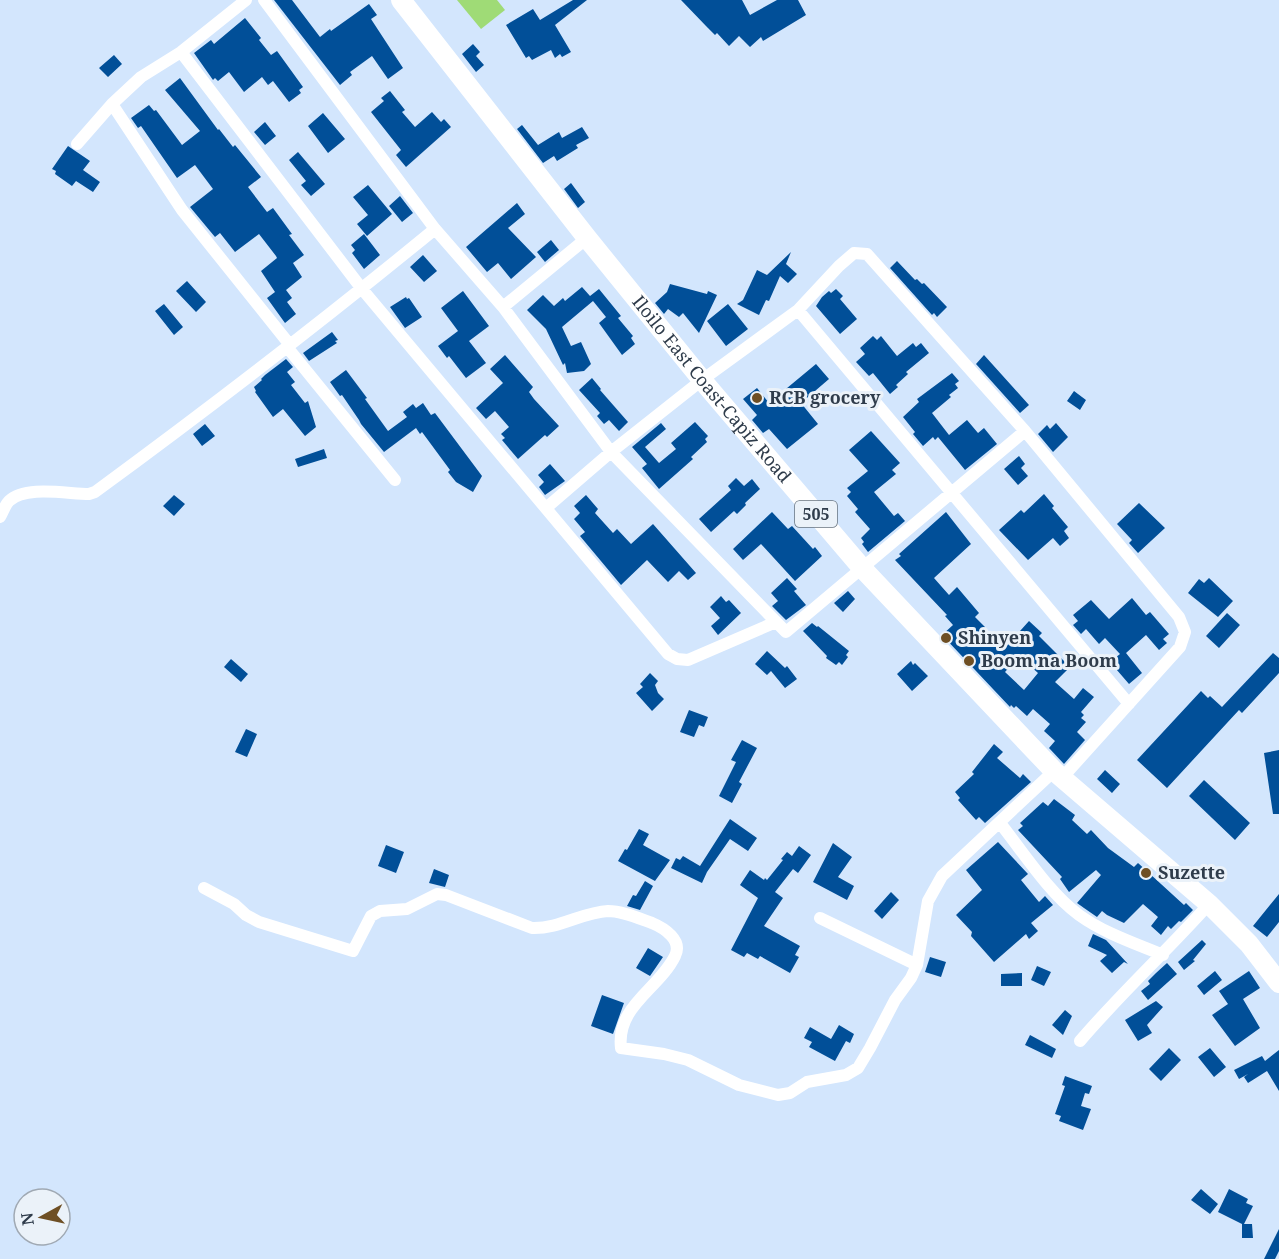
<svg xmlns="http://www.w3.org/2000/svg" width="1279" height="1259" viewBox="0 0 1279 1259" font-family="'Noto Serif',serif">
<rect width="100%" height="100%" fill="#d3e6fd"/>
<!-- green -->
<path fill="#9fdb76" d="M457,0H497L505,10L481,29Z"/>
<!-- building -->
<path fill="#014f98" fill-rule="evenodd" d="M274,0H292L320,37L330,29L331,31L369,4L377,15L371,19L403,68L388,79L372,56L350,72L352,75L340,85Z
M573,0H587L555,25L571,52L562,57L560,54L555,58L551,50L532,60L529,56L526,58L506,25L533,9L540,20Z
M681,0H742L750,15L777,0H798L806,15L763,41L761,37L750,47L739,36L729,46L717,33L715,35L706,26Z
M245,18L261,38L259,40L271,55L277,51L303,87L299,90L301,93L289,102L273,81L268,85L262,77L244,92L229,72L218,81L215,78L213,80L194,53L211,40L214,44Z
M473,44L480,52L476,56L484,65L476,72L462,54Z
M114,55L122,64L108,77L99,68Z
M180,78L218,130L219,129L233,147L235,145L261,177L248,187L267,212L273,208L292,234L289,235L304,255L293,263L302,277L286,290L292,298L287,302L296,314L285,323L267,298L275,292L261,271L277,258L276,256L259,234L235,252L220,233L215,237L190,207L213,189L195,165L177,178L141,126L138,128L131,118L149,105L154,111L156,110L182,145L200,131L165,90Z
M390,91L405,110L402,112L415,127L432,112L441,122L444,119L451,127L406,167L396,155L401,150L371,112L384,101L381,98Z
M323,113L345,139L328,153L308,126Z
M265,122L276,136L265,145L254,132Z
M522,125L538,145L559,132L562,138L582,127L589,138L576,145L578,148L557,161L554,156L543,163L517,129Z
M68,146L90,161L83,170L100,182L93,192L76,181L72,186L55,174L56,171L52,169Z
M298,152L325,184L311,196L301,185L306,181L289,160Z
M571,183L585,202L578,208L564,189Z
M368,185L392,214L367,236L357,224L368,215L353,197Z
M400,196L413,213L402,222L389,206Z
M517,203L525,214L508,228L536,257L511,279L498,263L487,272L466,247Z
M364,234L380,255L364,269L352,253L355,250L351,245Z
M551,240L559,250L545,262L537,252Z
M791,252L786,264L797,274L788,283L780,276L769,301L766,300L759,315L737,304L743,300L757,270L767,275Z
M423,255L437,271L424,282L410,267Z
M897,261L915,280L917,279L922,284L924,283L947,307L937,317L934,313L932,315L890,268Z
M187,281L206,302L196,312L176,291Z
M670,284L707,294L708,291L717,295L699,333L683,313L679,317L668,309L664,314L655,303L667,292Z
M582,287L590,296L599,289L621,316L618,318L633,336L631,338L635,344L622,355L599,323L606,317L593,301L562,327L571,346L581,342L591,364L584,371L567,373L565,363L563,365L546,329L527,310L543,295L554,306L563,298L565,301Z
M836,289L843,296L840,299L857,319L840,334L816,306L822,297L829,291L831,293Z
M463,291L489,326L469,341L486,363L466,378L449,356L447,358L438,346L458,331L441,308Z
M406,297L407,299L409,298L422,317L405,328L390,307Z
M164,304L183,327L174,335L155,311Z
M728,304L748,329L726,346L707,321Z
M332,332L338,340L335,341L337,343L309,361L303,353Z
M873,336L877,340L881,336L897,356L913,343L916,347L921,343L929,353L906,372L908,374L896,385L898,387L890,394L873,373L869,376L856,362L865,354L860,348Z
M505,355L533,387L529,392L534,399L559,426L547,437L545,435L518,459L502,440L505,438L501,434L509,427L495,411L486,419L476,408L503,383L490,369Z
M984,355L1029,405L1020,413L976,364Z
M286,359L293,367L287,372L295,382L291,385L305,403L308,401L316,427L305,436L283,409L273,417L255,392L256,391L254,387L262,380L261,379L265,375Z
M816,364L829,379L801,403L818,424L787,449L769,429L763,433L752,420L757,415L743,399L757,388L769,403Z
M346,370L367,398L365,399L388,431L407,417L403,412L413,404L416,408L423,403L431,415L435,413L482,476L473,492L456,482L448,472L450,470L422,432L420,434L416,428L384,452L361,424L359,420L342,395L340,396L330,382Z
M952,373L959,381L955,384L958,388L949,395L951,397L932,413L949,435L967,420L978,433L984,428L997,444L965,470L938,437L935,440L933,437L923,446L913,434L915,432L903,417L919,402L917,399Z
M592,378L601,389L600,390L628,422L619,431L609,420L604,424L597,416L600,413L579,390Z
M1074,391L1086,400L1080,410L1067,401Z
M695,422L708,436L705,439L707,442L691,457L693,459L659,489L642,468L647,464L632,447L661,423L666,429L645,447L659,463L676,449L671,443Z
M1056,423L1068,437L1053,452L1038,434L1047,425L1050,429Z
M205,424L215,436L202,446L193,434Z
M871,431L900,463L892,470L896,474L874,492L894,516L898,513L905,521L868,552L862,544L864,542L861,538L870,529L855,512L858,509L847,496L851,492L847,488L868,471L849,450Z
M324,449L327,458L298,467L295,459Z
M1019,456L1025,464L1021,468L1028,476L1018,485L1004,469Z
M550,464L565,481L545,495L539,487L544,482L538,475Z
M736,478L744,486L752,479L760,489L745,503L746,505L737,514L734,511L711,532L699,519L731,490L728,486Z
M1044,494L1054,506L1052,508L1068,527L1064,531L1069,538L1060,546L1053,538L1028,560L999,530L1021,510L1024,513Z
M174,495L185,504L174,516L163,506Z
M586,495L598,509L595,513L613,533L617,529L631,544L653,524L696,573L688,580L679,571L668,582L647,560L621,585L580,536L585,532L574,519L580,513L574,506Z
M1139,503L1165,528L1138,553L1129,543L1132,540L1117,524Z
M772,512L788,529L792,526L813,549L815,547L822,556L795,581L761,544L743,560L733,549Z
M946,512L971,544L934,578L949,595L957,587L979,613L975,617L985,627L983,629L1002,651L1029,621L1042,633L1039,636L1070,667L1055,682L1074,699L1083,688L1094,697L1081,712L1084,715L1081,718L1086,722L1077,732L1085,740L1064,764L1049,748L1055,741L1044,731L1050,724L1033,709L1027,716L1016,706L1014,708L1011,705L1010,707L942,635L953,625L945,616L947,615L895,560L901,556L899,554ZM1019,656L1038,673L1024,690L1005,672Z
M787,578L797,589L794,591L806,605L786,620L772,606L778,601L771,593Z
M1209,578L1233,601L1218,617L1188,593L1199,579L1204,583Z
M848,591L855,599L843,612L834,603Z
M721,596L726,602L729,600L741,613L718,635L711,626L720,618L710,607Z
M1132,598L1146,615L1150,612L1169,634L1163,639L1167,643L1159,650L1146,635L1126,653L1142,673L1129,684L1110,662L1120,654L1105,638L1099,644L1086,629L1081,634L1073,625L1078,621L1073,615L1091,600L1109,619Z
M1227,613L1240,625L1219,648L1206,636Z
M812,623L817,627L818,626L849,651L846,655L848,657L842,665L839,662L836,665L826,658L827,656L803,631Z
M767,651L785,668L787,666L797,679L785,688L771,671L767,675L755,664Z
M1273,653L1279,658V673L1242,713L1239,710L1167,788L1137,760L1201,691L1208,698L1210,696L1222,707Z
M231,659L248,674L241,682L224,667Z
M911,661L913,665L915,663L928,676L912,691L897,674Z
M650,673L658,681L655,685L658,693L664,699L652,711L636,693L643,687L640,684Z
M689,710L708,717L704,727L699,725L694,737L680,732Z
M246,729L257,734L247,757L235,752Z
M742,740L757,748L739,782L742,784L732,803L719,796L736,762L731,760Z
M994,744L1003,752L997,758L1020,778L1023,774L1031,782L985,823L979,817L976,820L958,800L960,798L955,792L974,774L972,772Z
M1279,750V814H1273L1264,753Z
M1105,770L1120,784L1112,793L1097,779Z
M1204,780L1250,823L1235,840L1189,796Z
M1054,799L1075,815L1072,820L1087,834L1091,830L1108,848L1134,867L1138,863L1184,905L1186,903L1193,910L1181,922L1179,921L1171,929L1168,926L1161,935L1151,926L1158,917L1143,904L1124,923L1107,915L1102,911L1097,917L1084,908L1077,903L1101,875L1096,870L1069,892L1060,879L1062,877L1018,830L1023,826L1020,823L1043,802L1048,806Z
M730,819L757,838L748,851L730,839L707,872L702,883L671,868L676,858L680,860L683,856L700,866Z
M639,829L649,834L643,845L670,860L655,881L618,861L625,849L627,850Z
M998,842L1028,874L1021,880L1039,902L1045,896L1053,905L1031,923L1038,931L1029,939L1026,934L994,962L971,936L972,932L956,915L982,890L966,870Z
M833,843L852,857L838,877L854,886L847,900L813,882Z
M386,845L404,852L396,873L378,866Z
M799,846L811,855L798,873L793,869L775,892L783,898L764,926L800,946L795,955L799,957L790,973L760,956L758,959L747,953L744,957L731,950L758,898L740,885L750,870L764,880L765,878L767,880L783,860L781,859L787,852L792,856Z
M434,869L449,875L445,887L429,883Z
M645,881L653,886L640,910L627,906L633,895L636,896Z
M891,892L899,900L882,919L874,911Z
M1279,894V922L1267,937L1253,926Z
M1093,934L1106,940L1128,964L1124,962L1112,973L1100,961L1107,955L1088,946Z
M1202,940L1206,944L1193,960L1195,961L1184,970L1178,962Z
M648,948L663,957L650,976L636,968Z
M930,957L946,962L941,977L925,972Z
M1167,963L1177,974L1148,1000L1141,991L1150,984L1148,981L1156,973Z
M1037,966L1051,972L1044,986L1031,980Z
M1215,971L1222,980L1204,995L1197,986Z
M1249,971L1260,988L1243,999L1260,1028L1235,1046L1212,1015L1228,1004L1219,991Z
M1022,973V986H1001V974Z
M602,995L624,1003L613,1034L591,1026Z
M1156,1001L1163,1007L1147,1025L1152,1033L1138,1041L1125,1020Z
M1065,1010L1072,1016L1063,1035L1052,1025Z
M839,1025L854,1034L850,1043L846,1041L835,1061L809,1047L812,1042L804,1038L810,1027L831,1039Z
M1030,1035L1056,1049L1052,1058L1025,1045Z
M1169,1048L1181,1060L1161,1081L1149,1069Z
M1210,1048L1226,1067L1214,1077L1198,1057Z
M1279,1050V1091L1267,1071L1248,1083L1244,1077L1248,1074L1239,1079L1234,1070L1262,1056L1265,1061Z
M1065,1076L1092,1086L1089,1094L1085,1093L1081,1106L1091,1109L1083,1130L1059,1121L1061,1116L1055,1114L1065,1086L1062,1085Z
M1201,1189L1218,1204L1210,1214L1191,1200Z
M1229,1189L1248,1199L1246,1203L1253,1206L1244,1224H1252L1253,1238H1242V1224L1218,1212Z
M1279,1229V1251L1275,1259H1264Z"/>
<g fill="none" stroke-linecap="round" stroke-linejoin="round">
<!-- street -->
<path stroke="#fff" stroke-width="12" d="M264,0L435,229L503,307L587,238
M181,52L362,289L668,654L677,659L688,660L776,622
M112,104L182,210L290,345
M77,144L112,104L141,77L181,52L246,0
M503,307L611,452L786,632L1025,431
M798,310L1129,704
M287,347L395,480
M546,508L611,452L702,380L798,310L839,266L854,253L867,254L1025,431L1179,617L1185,632L1180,647L1062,778
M0,517C3,512 5,505 9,501C25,485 68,494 89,494L95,492C211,407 324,320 435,229
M1000,823C1023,852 1049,893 1079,915C1104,933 1134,943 1163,955
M204,888L234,904L246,915L259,922L353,951L371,916L380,911L407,909L437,894L446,895L532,928C559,929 583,912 608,911C622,911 638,918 652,923C664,928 683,940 675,956C659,989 616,1006 621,1048L664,1054L688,1060L739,1085L778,1095L790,1093L807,1082L846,1075L858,1068L870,1048L895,1000L911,978L917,965L928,901L942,876L1054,771
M820,918L917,965
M1080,1041C1121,993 1167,951 1209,904"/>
<!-- primary -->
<path stroke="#fff" stroke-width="20" id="s1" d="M401,0L587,238L707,386L862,568L1054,771L1209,904L1249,944L1279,983"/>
</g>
<!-- markers -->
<g fill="#6e4f24" stroke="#ebf2f9" stroke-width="2">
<circle cx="757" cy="398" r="6"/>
<circle cx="946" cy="638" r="6"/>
<circle cx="969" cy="661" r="6"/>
<circle cx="1146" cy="873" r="6"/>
</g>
<g text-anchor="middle" stroke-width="6" stroke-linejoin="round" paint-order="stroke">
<!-- shield labels -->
<rect fill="#ebf2f9" stroke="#67737f" stroke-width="1.5" x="795" y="501" width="42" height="26" rx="4.5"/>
<g font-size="16" font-weight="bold" fill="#2f3c4b">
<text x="816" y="520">505</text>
</g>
<!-- street labels -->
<g font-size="18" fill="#2f3c4b" stroke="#ebf2f9">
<text dy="6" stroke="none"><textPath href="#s1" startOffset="498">Iloilo East Coast-Capiz Road</textPath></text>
</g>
<!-- poi labels -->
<g font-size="18" font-weight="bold" fill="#2f3c4b" stroke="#ebf2f9" text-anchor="start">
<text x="769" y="404">RCB grocery</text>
<text x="958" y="644">Shinyen</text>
<text x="981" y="667">Boom na Boom</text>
<text x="1158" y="879">Suzette</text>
</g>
</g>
<!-- north arrow -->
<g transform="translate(42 1217) rotate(262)"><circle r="28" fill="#ebf2f9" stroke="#a0a9b3" stroke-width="1.5"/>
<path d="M0-4.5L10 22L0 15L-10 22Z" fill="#6e4f24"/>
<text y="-9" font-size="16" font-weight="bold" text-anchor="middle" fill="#2f3c4b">N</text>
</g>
</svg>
